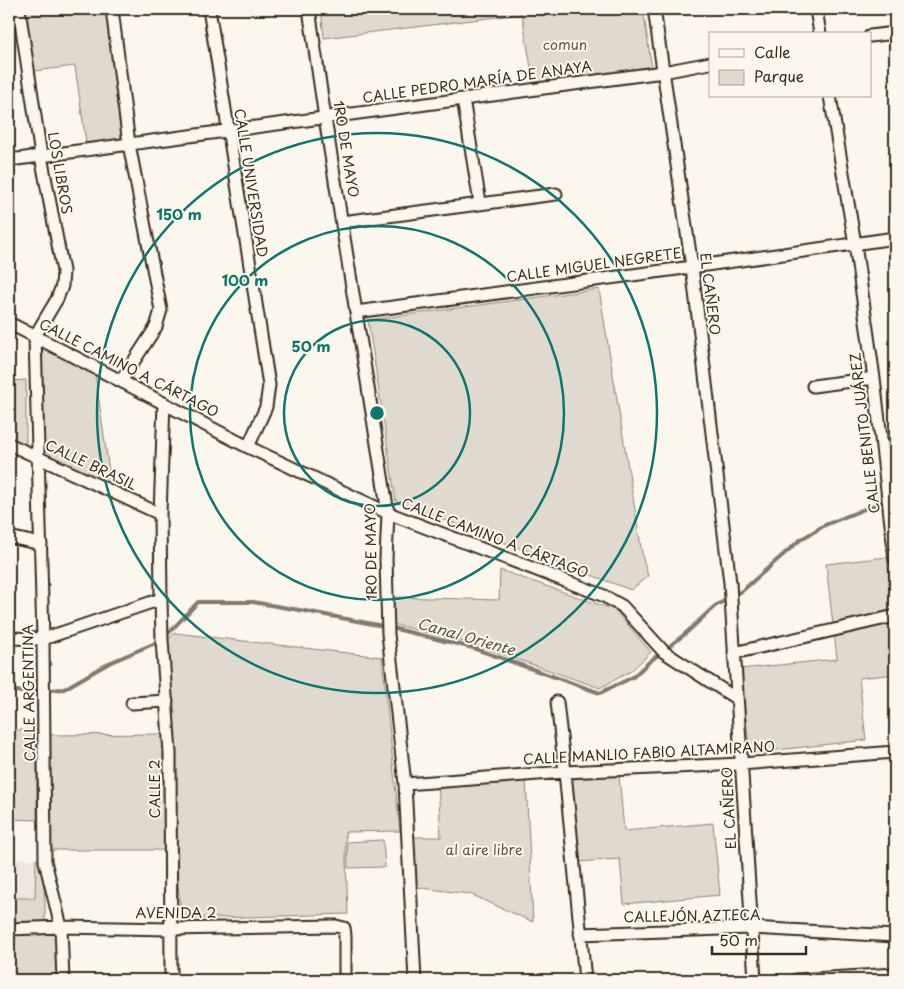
<svg xmlns="http://www.w3.org/2000/svg" width="904" height="989" viewBox="0 0 904 989" font-family="'Playpen Sans',sans-serif">
<rect width="100%" height="100%" fill="#fbf7ec"/>
<filter id="ink" filterUnits="userSpaceOnUse"><feTurbulence type="fractalNoise" baseFrequency=".02" numOctaves="2"/><feDisplacementMap in="SourceGraphic" scale="10" xChannelSelector="R" yChannelSelector="G"/><feConvolveMatrix kernelMatrix="1 2 1 2 8 2 1 2 1" color-interpolation-filters="sRGB"/></filter>
<g filter="url(#ink)">
<!-- built -->
<path fill="#ede8dd" d="M9,859H36L35,898H9Z"/>
<!-- green -->
<path fill="#dfd9ce" stroke="#8d8276" d="M24,9H106L122,139L86,143L75,66L34,71Z
M321,9H643L652,69L534,86L522,14L324,38Z
M599,289L643,559L648,576L631,590L396,502L368,320Z
M40,343L95,373L111,485L42,455Z
M26,380V445L9,438V381Z
M887,557L895,632V674L859,678L866,740L750,753L740,669L837,659L826,564Z
M500,570L615,610L651,652L631,671L600,688L476,645L392,624L395,597L499,600Z
M175,633L382,657L400,831L345,832L348,914L181,919L171,797L156,650Z
M9,730H37V820L9,819Z
M163,734L164,850H49L48,735Z
M619,775L624,831L713,823L720,895L624,904L620,859L579,862L572,779Z
M526,779L533,922L470,894L414,887L412,837H441L438,783Z
M383,840L385,867L348,868L347,842Z
M36,859L42,864L45,901V921L9,922V898H35Z
M59,930L61,980H9V932Z"/>
<g fill="none" stroke-linecap="round" stroke-linejoin="round">
<!-- stream -->
<path stroke="#85796d" stroke-width="4" d="M165,637L198,602H253L305,611L388,627L473,648L600,693L633,677L649,662L685,634L715,606L742,591L800,540L825,525L882,502
M9,689L21,692L64,689L109,663L160,641"/>
<defs>
<path id="street" d="M19,9L41,156L63,271L62,286L57,299L35,336L43,639L45,861L61,927L63,980
M112,9L129,144L161,310L156,327L121,381
M209,9L269,385L266,407L248,447
M309,9L325,118L388,513L386,559L388,634L405,784L415,980
M654,9L692,267L730,583L755,980
M816,9L820,34
M870,36L895,33
M830,96L855,244L874,378L895,559
M463,99L480,203
M9,160L41,156L663,72L710,63
M342,222L556,194
M356,312L692,267L895,238
M9,323L248,447L388,513L602,595L622,606L664,652L737,699
M813,386L874,378
M164,403L160,514L161,599L162,640L170,753L171,980
M9,444L160,514
M9,537L41,544
M9,638L43,639L161,599
M734,653L895,616
M557,702L565,772L585,980
M132,703L167,701
M405,784L565,772L741,764L895,752
M9,929L61,927L171,929L336,926L344,928L345,936V980
M580,934L751,928L895,936
M796,980L895,974"/>
</defs>
<!-- street casing -->
<use href="#street" stroke="#3b2a1e" stroke-width="15"/>
<!-- street -->
<use href="#street" stroke="#fbf7ec" stroke-width="11"/>
</g>
</g>
<!-- distance rings -->
<g fill="none" stroke="#0f766e" stroke-width="2.5">
<circle cx="377" cy="413" r="93"/>
<circle cx="377" cy="413" r="187"/>
<circle cx="377" cy="413" r="280"/>
</g>
<g text-anchor="middle" stroke-width="4" stroke-linejoin="round" paint-order="stroke">
<!-- park labels -->
<g font-size="14" fill="#64564a" stroke="#fbf7ec">
<text x="565" y="50">comun</text>
<text x="484" y="855">al aire libre</text>
</g>
<!-- street labels -->
<g font-size="14" fill="#3b2a1e" stroke="#fbf7ec">
<text transform="translate(477 82) rotate(-8)" y="5">CALLE PEDRO MARÍA DE ANAYA</text>
<text transform="translate(346 149) rotate(81)" y="5">1RO DE MAYO</text>
<text transform="translate(60 173) rotate(80)" y="5">LOS LIBROS</text>
<text transform="translate(251 183) rotate(81)" y="5">CALLE UNIVERSIDAD</text>
<text transform="translate(594 265) rotate(-8)" y="5">CALLE MIGUEL NEGRETE</text>
<text transform="translate(710 294) rotate(83)" y="5">EL CAÑERO</text>
<text transform="translate(129 368) rotate(27)" y="5">CALLE CAMINO A CÁRTAGO</text>
<text transform="translate(865 433) rotate(-97)" y="5">CALLE BENITO JUÁREZ</text>
<text transform="translate(91 465) rotate(25)" y="5">CALLE BRASIL</text>
<text transform="translate(495 538) rotate(21)" y="5">CALLE CAMINO A CÁRTAGO</text>
<text transform="translate(371 552) rotate(-91)" y="5">1RO DE MAYO</text>
<text transform="translate(29 693) rotate(-91)" y="5">CALLE ARGENTINA</text>
<text transform="translate(649 753) rotate(-3)" y="5">CALLE MANLIO FABIO ALTAMIRANO</text>
<text transform="translate(155 789) rotate(-90)" y="5">CALLE 2</text>
<text transform="translate(729 808) rotate(-93)" y="5">EL CAÑERO</text>
<text x="176" y="918">AVENIDA 2</text>
<text transform="translate(692 916) rotate(-1)" y="5">CALLEJÓN AZTECA</text>
</g>
<!-- water labels -->
<g font-size="15" font-style="italic" fill="#605246" stroke="#fbf7ec">
<text transform="translate(466 637) rotate(16)" y="5">Canal Oriente</text>
</g>
</g>
<circle cx="377" cy="413" r="8" fill="#0f766e" stroke="#fbf7ec" stroke-width="2.5"/>
<g font-size="15" text-anchor="middle" font-weight="bold" fill="#0f766e" stroke="#fbf7ec" stroke-width="4" stroke-linejoin="round" paint-order="stroke">
<text x="179" y="220">150 m</text>
<text x="245" y="286">100 m</text>
<text x="311" y="352">50 m</text>
</g>
<!-- margin -->
<rect width="904" height="989" fill="none" stroke="#fbf7ec" stroke-width="30"/>
<rect x="15" y="15" width="874" height="959" fill="none" stroke="#3b2a1e" stroke-width="2" filter="url(#ink)"/>
<!-- legend -->
<rect x="709" y="32" width="162" height="65" fill="#fbf7ec" stroke="#aea59a"/>
<rect x="719" y="49" width="25" height="8" fill="#fbf7ec" stroke="#aea59a"/>
<text x="754" y="58" font-size="15" fill="#3b2a1e">Calle</text>
<rect x="719" y="70" width="25" height="15" fill="#dfd9ce" stroke="#aea59a"/>
<text x="754" y="82" font-size="15" fill="#3b2a1e">Parque</text>
<!-- scale -->
<path d="M712 946v8h94v-8" fill="none" stroke="#3b2a1e" stroke-width="2.5"/>
<text x="719" y="946" font-size="15" fill="#3b2a1e" stroke="#fbf7ec" stroke-width="4" paint-order="stroke">50 m</text>
</svg>
